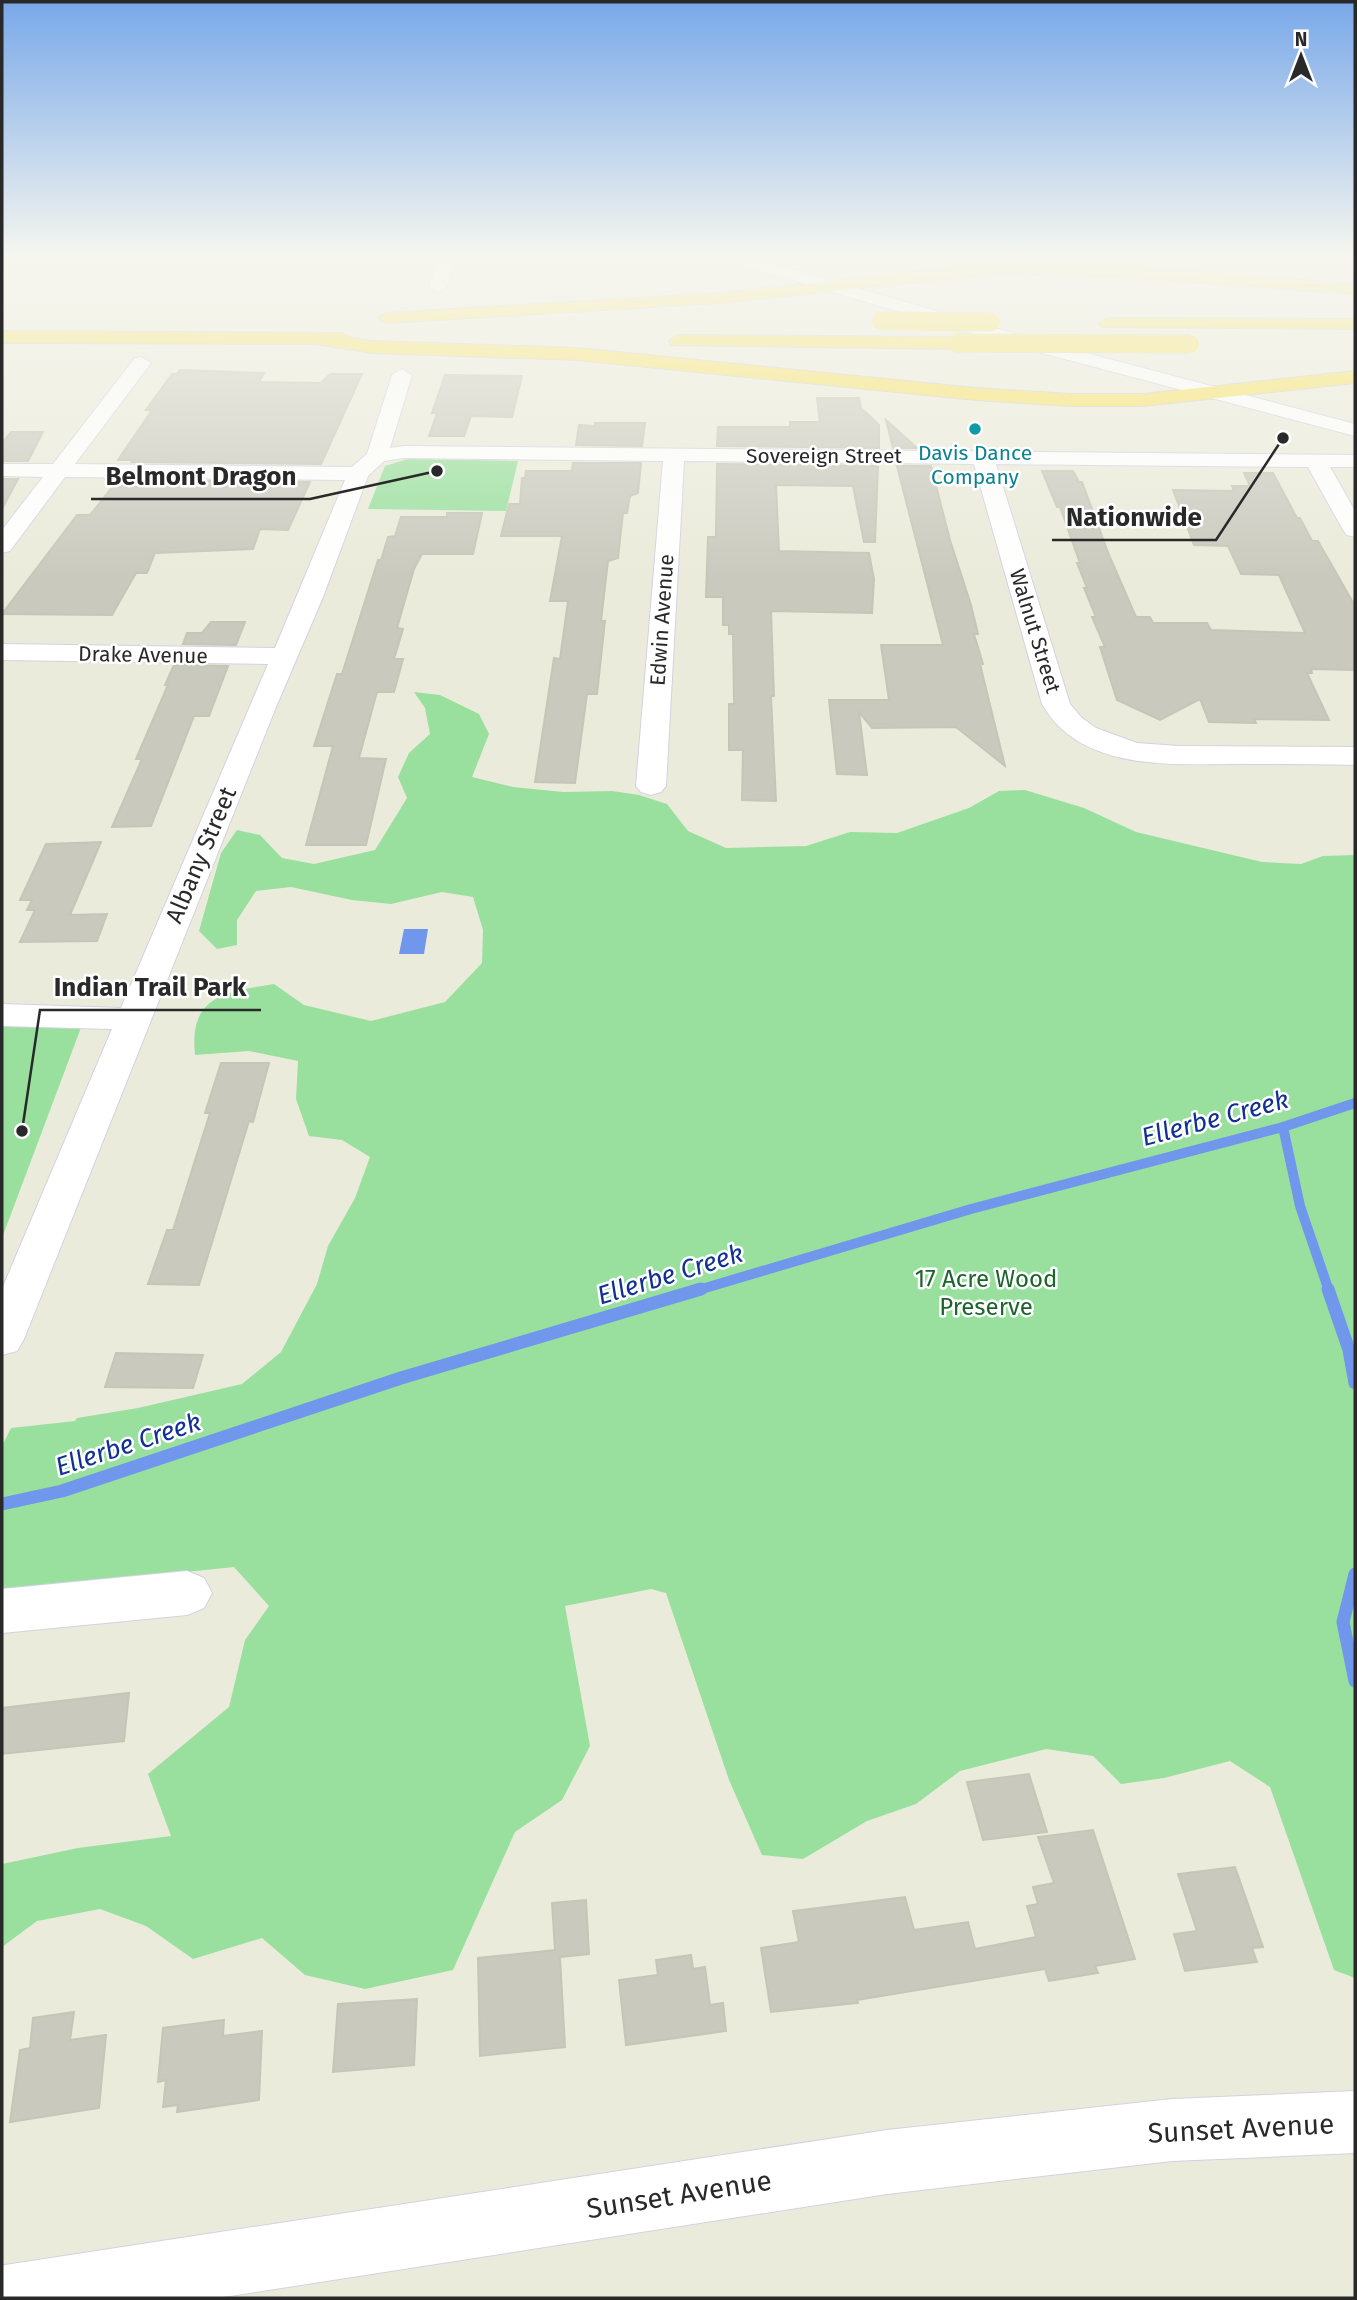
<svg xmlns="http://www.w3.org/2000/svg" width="1357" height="2300" viewBox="0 0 1357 2300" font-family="'Fira Sans',sans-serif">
<rect width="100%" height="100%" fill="#ebebdb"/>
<!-- green -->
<path fill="#99e09e" d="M408,459L518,461L506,511L368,509L385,466Z
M414,692L440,695L479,714L489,734L472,777L513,787L563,792L612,791L639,795L667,804L688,831L726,848L806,846L850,832L897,833L969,808L999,791L1025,790L1084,808L1136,832L1262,862L1301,864L1323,856L1355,855V1978L1334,1970L1270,1787L1230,1761L1164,1778L1121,1784L1093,1756L1046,1749L960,1771L916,1804L867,1821L803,1859L762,1855L729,1780L666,1593L651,1589L565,1606L590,1746L562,1800L515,1832L453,1970L365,1989L305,1975L262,1938L193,1959L146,1926L100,1909L37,1921L2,1947V1864L78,1848L171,1836L148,1774L229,1707L245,1640L269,1606L234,1567L2,1591V1446L11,1428L75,1421L77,1418L138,1408L242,1384L281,1352L317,1284L328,1246L355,1198L370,1157L342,1140L309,1136L296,1099L298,1061L249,1051L195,1055C189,995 225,992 274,984L304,1005L371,1021L445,1002L482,963L483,930L473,897L442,892L391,904L352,900L291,887L256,891L237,920V945L217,949L199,931L221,853L237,830L260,835L282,858L314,864L375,850L407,798L398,777L409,753L430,734L425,708Z
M2,1024L82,1025L2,1238Z"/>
<!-- water -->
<path fill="#7097eb" d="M404,929H428L424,954H399Z"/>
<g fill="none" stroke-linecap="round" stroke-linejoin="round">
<!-- stream-far1 -->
<path stroke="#7097eb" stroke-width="10" d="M1283,1127L1300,1206L1329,1291
M695,1291L971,1209L1283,1127L1355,1103"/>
<!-- stream -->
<path stroke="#7097eb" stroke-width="13" d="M1328,1289L1349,1350L1355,1383
M2,1504L62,1491L401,1378L701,1289
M1355,1574L1343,1622L1355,1681"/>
</g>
<!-- building -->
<path fill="#c9c9be" stroke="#c5c6b5" stroke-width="2" d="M180,370L264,373L259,382L321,383L330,374H362L321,464L132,462L134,460H118L152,410H146L172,374H177Z
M445,375L522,376L512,417L471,416L464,436H429L437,413H432Z
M817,398H859L861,408L879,425V448L717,446L718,427H790V422H820Z
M886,420L917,448H893Z
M595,423H645L642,446L576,445L579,425L595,426Z
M11,432H43L28,461H2V443Z
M573,463H641L638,493L630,496L627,513H623L618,558L608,561L601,621H605L597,694H587L575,783L535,782L554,658L560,659L568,601H550L562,536H501L509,504H520L522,478H525L526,471H572Z
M717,464L878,466L875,542H864L853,486L776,485L779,551L869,553L874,579L872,613L771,611L774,696H771L776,801L742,800L743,750H729V704H734L733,634H729V625H723V597H706L708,537H716Z
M897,466H931L950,540L971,605L978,634H974L983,664H980L1005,766L956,727L872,728L859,712L867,775L837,774L829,700H889L881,645H943Z
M1042,471H1073L1079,482H1082L1109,555L1136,617H1150L1153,623H1207L1211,630L1305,633L1279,575L1241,574L1228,546L1194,545L1173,490L1234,491L1232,486H1250L1244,473H1273L1297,518H1300L1312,541H1318L1355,606V670L1311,669L1312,673H1307L1329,720L1254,719L1256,723L1209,722L1200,699L1160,720L1117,700L1100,647H1105L1092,617H1096L1084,588H1087L1077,563H1080L1060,507H1057Z
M2,479H18L2,509Z
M118,480L310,482L288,530L260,529L253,549L155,553L147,573H136L112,615L2,614L77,515H90Z
M447,513H482L473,554H422L414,569L397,628L403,629L394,659H403L394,692H377L359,758L386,759L366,845H306L333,746H314L337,674H342L378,560H381L388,537L395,536L401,517H447Z
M211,622H245L236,645L183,644L187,633H202Z
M174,665L228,666L209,716H194L151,826L112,827L142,759H136L168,685H165Z
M101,842L70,915L107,914L97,941L20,942L35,910H27L32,900H20L46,844Z
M221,1063H269L253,1122L249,1121L199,1285L148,1284L167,1230H173L210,1113H205Z
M116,1353L203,1355L193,1388L105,1387Z
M129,1693L124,1741L2,1754V1708Z
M1029,1774L1047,1832L983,1840L967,1782Z
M1093,1830L1135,1959L1095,1966L1098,1973L1049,1981L1045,1969L857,2000L858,2003L771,2012L761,1948L799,1942L793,1911L905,1897L914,1930L968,1922L975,1949L1036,1937L1027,1906L1038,1904L1033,1887L1054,1883L1038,1837Z
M1235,1867L1263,1947L1252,1948L1257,1962L1185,1971L1174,1934L1197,1931L1178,1874Z
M586,1900L589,1954L560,1957L565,2047L480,2056L478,1958L555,1950L552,1903Z
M691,1955L693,1969L705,1967L710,2005L723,2003L726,2031L626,2045L619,1980L658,1975L656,1960Z
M417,1999L414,2065L333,2072L338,2004Z
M74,2012L70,2040L106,2035L99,2108L10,2122L20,2050L30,2048L33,2018Z
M224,2020L223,2036L262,2031L259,2100L177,2112L178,2105L163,2107L166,2080L158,2082L163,2028Z"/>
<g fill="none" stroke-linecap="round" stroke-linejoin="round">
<defs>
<path id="street" d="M439,258H455L447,287L438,292L429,287Z
M141,357L151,363L75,464L352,467L367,454L392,375L402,369L412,375L390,448L404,446L1355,455V467H1330L1355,511V537L1347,535L1343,530L1308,467L996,464L1070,704L1082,718L1096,728L1137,743L1179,746L1355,747V765C1318,764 1280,764 1242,764C1175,764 1081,773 1042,704L974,464L684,461L666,786L661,792L651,795L641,792L636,786L663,461L404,458L384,461L368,476L323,597L276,707L24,1339L17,1351L2,1355V1289L112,1029L2,1026V1004L121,1008L268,664L2,660V644L275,648L345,480L65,477L10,551L2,553V530L43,477L2,476V464H53L134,359Z
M187,1571L204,1578L212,1593L204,1608L187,1615L2,1633V1589Z
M1355,2091V2153L1172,2161L887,2194L217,2298H2V2266L5,2265L887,2130L1172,2099Z"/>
<path id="secondary" d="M730,258H754L1022,336L1355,424V436L1008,344L732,262Z"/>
<path id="highway" d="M1000,263L1115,266L1355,284V294L1115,276L1000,273L720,303L387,323L378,318L387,313L720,293Z
M1108,318L1355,319V329L1102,327L1099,323Z
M2,331L342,333L351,338L373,341L578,348L976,388L1070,394H1143L1355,371V383L1143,406H1070L976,400L578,360L373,353L316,344L2,343Z
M678,335L956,337L965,343L956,349L671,345L669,341Z"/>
</defs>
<!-- street casing -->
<use href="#street" stroke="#d4d1e2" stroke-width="2"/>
<!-- secondary casing -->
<use href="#secondary" stroke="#d4d1e2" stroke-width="2"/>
<!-- highway casing -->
<use href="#highway" stroke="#d0d0d0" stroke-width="2"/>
<!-- street -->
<use href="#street" fill="#fff" fill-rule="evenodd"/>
<!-- secondary -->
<use href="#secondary" fill="#fff" fill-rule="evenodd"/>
<!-- highway -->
<use href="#highway" fill="#f9e158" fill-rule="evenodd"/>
<defs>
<path id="highway-bridge" d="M881,321L991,322
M956,343L1190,344"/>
</defs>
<!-- highway-bridge casing -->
<use href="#highway-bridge" stroke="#d0d0d0" stroke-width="19" stroke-linecap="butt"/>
<!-- highway-bridge -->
<use href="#highway-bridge" stroke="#f9e158" stroke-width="18"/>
</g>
<!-- sky -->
<linearGradient id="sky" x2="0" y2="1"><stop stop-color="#78a8e9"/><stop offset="0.44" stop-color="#f6f6ef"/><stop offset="1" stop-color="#f6f6ef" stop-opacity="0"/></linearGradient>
<rect width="1357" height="580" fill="url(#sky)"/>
<!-- markers -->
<circle fill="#0f9aa8" stroke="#fff" stroke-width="2.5" cx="975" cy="429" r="7"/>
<g text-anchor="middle" stroke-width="5" stroke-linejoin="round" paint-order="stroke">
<!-- far-culture labels -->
<g font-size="21" fill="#0d838f" stroke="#fff">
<text x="975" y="460">Davis Dance<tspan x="975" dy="24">Company</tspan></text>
</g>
<!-- far-street labels -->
<g font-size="21" fill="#292929" stroke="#fff">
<text x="824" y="463">Sovereign Street</text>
<text transform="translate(662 620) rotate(-86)" y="7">Edwin Avenue</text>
<text transform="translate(1035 631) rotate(73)" y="7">Walnut Street</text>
<text transform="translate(143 655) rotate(1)" y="7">Drake Avenue</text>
</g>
<!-- street labels -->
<g font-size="24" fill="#292929" stroke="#fff">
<text transform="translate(201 855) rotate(-67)" y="8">Albany Street</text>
</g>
<!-- park labels -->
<g font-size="24" fill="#1c642b" stroke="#fff">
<text x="986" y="1287">17 Acre Wood<tspan x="986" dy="28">Preserve</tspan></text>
</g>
<!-- water labels -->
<g font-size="26" font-style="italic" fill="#113095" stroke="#fff">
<text transform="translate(1215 1118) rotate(-15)" y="9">Ellerbe Creek</text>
<text transform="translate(670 1274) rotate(-17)" y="9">Ellerbe Creek</text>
<text transform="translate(128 1444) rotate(-18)" y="9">Ellerbe Creek</text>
</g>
<!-- near-street labels -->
<g font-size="28" fill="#292929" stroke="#fff">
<text transform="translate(1241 2128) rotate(-3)" y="10">Sunset Avenue</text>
<text transform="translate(679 2194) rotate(-9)" y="10">Sunset Avenue</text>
</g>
</g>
<!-- callouts -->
<path fill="none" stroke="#292929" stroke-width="2.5" d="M437 471L310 499H91M1283 438L1216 540H1052M22 1131L40 1010H261"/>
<g fill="#292929" stroke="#fff" stroke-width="2.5">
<circle cx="437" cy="471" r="7"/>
<circle cx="1283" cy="438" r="7"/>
<circle cx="22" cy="1131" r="7"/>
</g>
<g font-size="26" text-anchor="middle" font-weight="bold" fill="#292929" stroke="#fff" stroke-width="5" stroke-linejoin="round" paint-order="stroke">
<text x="201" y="485">Belmont Dragon</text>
<text x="1134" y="526">Nationwide</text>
<text x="150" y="996">Indian Trail Park</text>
</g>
<!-- border -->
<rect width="1357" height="2300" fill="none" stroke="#292929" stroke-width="7"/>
<!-- north arrow -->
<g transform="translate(1301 56)" stroke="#ffffff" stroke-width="5" paint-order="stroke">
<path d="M0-5L12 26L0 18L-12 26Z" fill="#292929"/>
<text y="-10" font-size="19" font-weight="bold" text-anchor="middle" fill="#292929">N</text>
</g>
</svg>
